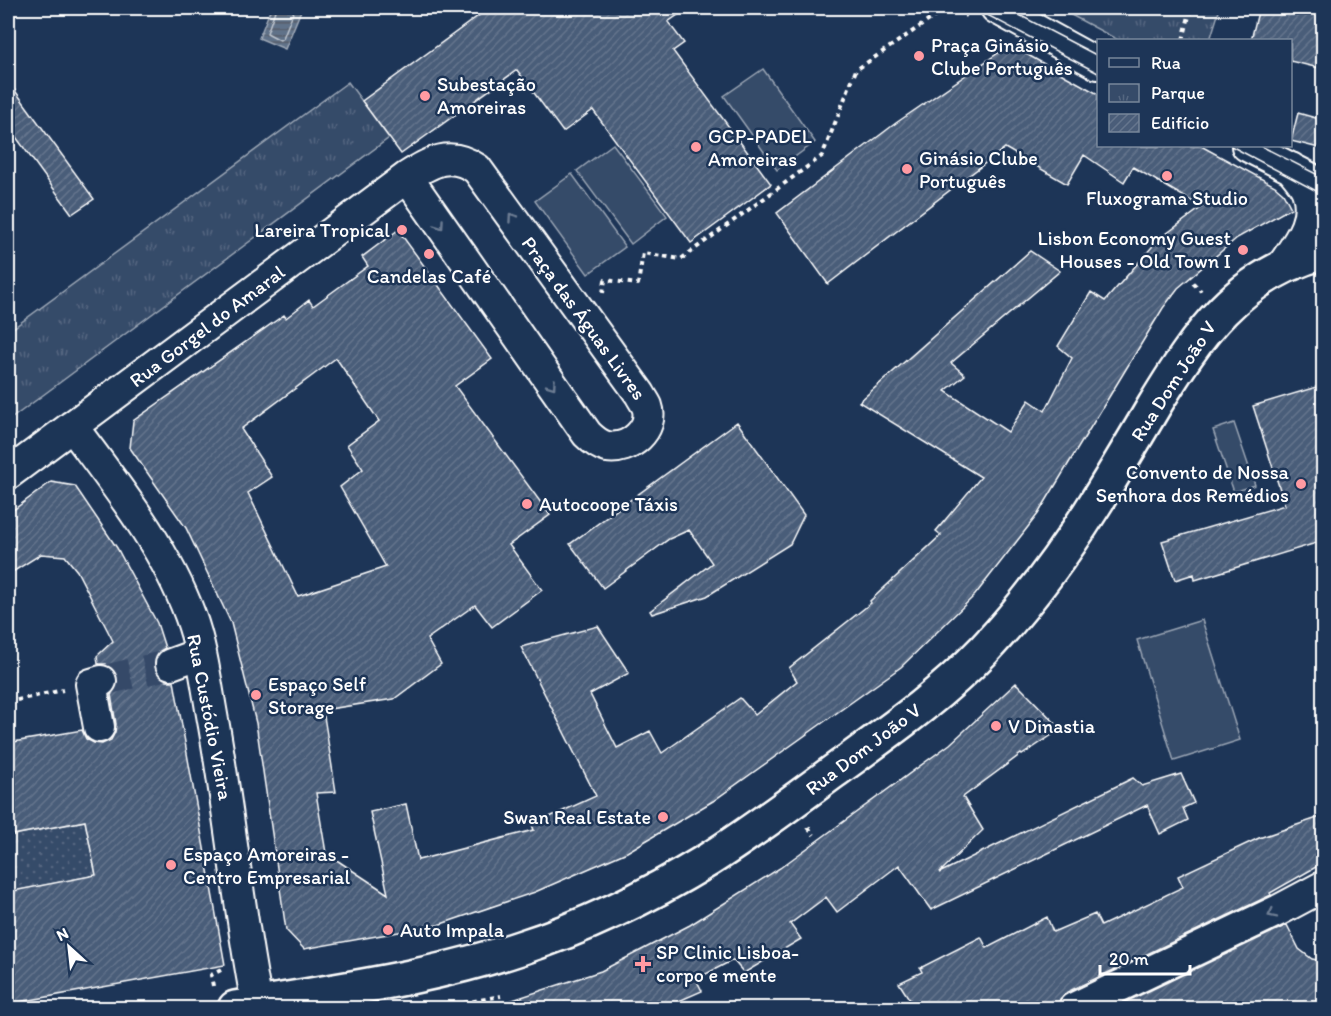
<svg xmlns="http://www.w3.org/2000/svg" width="1331" height="1016" viewBox="0 0 1331 1016" font-family="Itim,sans-serif">
<defs>
<pattern id="grass-dots" width="8" height="8" patternUnits="userSpaceOnUse" patternTransform="scale(1.5)"><rect width="8" height="8" fill="#364b69"/><path d="M2 2h.1M6 6h.1" fill="none" stroke="#546680" stroke-width="1.8" stroke-linecap="round"/></pattern>
<pattern id="park-tufts" width="24" height="20" patternUnits="userSpaceOnUse" patternTransform="scale(1.5)"><rect width="24" height="20" fill="#364b69"/><path d="M3 7l-1-3M5 7V3M7 7l1-3M15 17l-1-3M17 17v-4M19 17l1-3" fill="none" stroke="#546680"/></pattern>
<pattern id="water-rules" width="6" height="5" patternUnits="userSpaceOnUse" patternTransform="scale(1.5)"><rect width="6" height="5" fill="#617289"/><path d="M0 2.5h6" fill="none" stroke="#555d67"/></pattern>
<pattern id="building-hatch" width="6" height="6" patternUnits="userSpaceOnUse" patternTransform="scale(1.5)"><rect width="6" height="6" fill="#4a5d79"/><path d="M-1 1l2-2M0 6l6-6M5 7l2-2" fill="none" stroke="#65758d"/></pattern>
</defs>
<rect width="100%" height="100%" fill="#1d3557"/>
<filter id="ink" filterUnits="userSpaceOnUse"><feTurbulence type="fractalNoise" baseFrequency=".0167" numOctaves="2"/><feDisplacementMap in="SourceGraphic" scale="12" xChannelSelector="R" yChannelSelector="G"/><feConvolveMatrix kernelMatrix="1 2 1 2 8 2 1 2 1" color-interpolation-filters="sRGB"/></filter>
<g filter="url(#ink)">
<!-- grass -->
<path fill="url(#grass-dots)" stroke="#9aa5b4" stroke-width="1.5" d="M85,821L96,875L8,892V836Z"/>
<!-- park -->
<path fill="url(#park-tufts)" stroke="#9aa5b4" stroke-width="1.5" d="M1058,8H1220L1210,40H1118Z
M348,82L389,138L8,421V332Z"/>
<!-- pitch -->
<path fill="#364b69" stroke="#9aa5b4" stroke-width="1.5" d="M763,69L815,142L777,170L724,96Z
M613,144L667,216L631,244L577,171Z
M572,174L625,247L588,274L535,201Z
M1234,423L1255,485L1234,492L1213,430Z
M1202,620L1240,740L1174,761L1137,640Z"/>
<!-- water -->
<path fill="url(#water-rules)" stroke="#a0aab8" stroke-width="1.5" d="M271,8H302L285,49L259,38Z"/>
<g fill="none" stroke-linecap="round" stroke-linejoin="round">
<!-- shore -->
<path stroke="#c0c7d0" stroke-width="1.5" d="M276,8L267,33L280,40L283,38L295,8"/>
</g>
<!-- building -->
<path fill="url(#building-hatch)" stroke="#fff" stroke-width="1.5" fill-rule="evenodd" d="M489,8H688L668,22L684,43L673,51L771,184L691,243L593,110L563,132L517,70L401,154L362,101Z
M1259,8H1323V69L1290,61V40H1251Z
M1010,45L1098,94V146H1201L1275,186L1283,193L1291,208L1237,238L1178,288L1163,308L1038,514L975,595L901,667L713,801L627,852L535,892L438,925L304,949L286,930L256,723L231,623L186,528L130,448L133,421L284,315L286,318L309,300L313,306L368,266L362,257L398,230L492,359L455,386L550,515L509,545L542,590L492,627L475,605L427,639L441,664L394,699L323,710L336,792L316,793L326,853L388,894L370,812L406,804L418,860L534,830L532,825L596,796L521,647L598,626L629,673L590,694L617,748L650,731L662,753L740,698L755,715L797,681L789,668L871,603L870,601L941,535L936,531L981,477L859,402L1030,251L1060,271L951,363L965,375L945,391L1008,432L1029,400L1045,411L1072,358L1058,346L1091,292L1105,301L1158,240L1202,207L1133,167L1124,182L1084,155L1067,184L1005,148L828,284L777,213L896,123ZM336,358L379,421L347,445L363,469L340,487L386,567L298,596L248,493L272,477L241,429Z
M8,81L94,199L72,214L8,126Z
M1298,113L1323,120V149L1291,141Z
M1323,385V541L1195,580L1194,574L1175,580L1162,541L1285,505L1253,406Z
M737,422L804,515L790,544L707,596L652,614L650,611L712,563L689,530L669,539L603,588L570,544Z
M51,482L75,486L117,548L157,623L165,648L157,653L154,662L155,669L160,678L167,681H174L225,965L8,1004V892L96,875L85,821L8,836V743L82,730L86,739L94,743L102,744L111,740L115,732L116,724L111,695L118,686V677L112,668L106,664H98L97,656L113,641L77,571L65,556L41,554L8,575V514Z
M1016,683L1061,729L1022,755L1021,754L963,797L983,830L939,873L1133,778L1142,786L1181,774L1194,803L1183,808L1188,820L1160,834L1147,805L931,910L899,865L837,912L826,897L790,924L801,939L744,973L733,960L696,979L702,991L663,1008H501L500,1004L601,971L690,925L780,868L950,744Z
M1323,816V863L1270,893L1271,895L1067,992L1060,999L1057,1008H915L899,983L922,972L920,968L981,937L987,948L1047,917L1053,932L1095,914L1101,926L1183,887L1178,876L1259,838Z
M1287,925L1299,949L1312,959L1323,961V1008H1113Z"/>
<g fill="none" stroke-linecap="round" stroke-linejoin="round">
<!-- minor-tunnel -->
<path stroke="#344968" stroke-width="30" stroke-dasharray="30 15" stroke-linecap="butt" d="M101,681L171,664"/>
<defs>
<path id="minor" d="M996,8L1098,64
M1247,146L1308,177
M1280,269C1295,246 1318,221 1307,191C1304,183 1296,175 1291,168
M72,426C116,486 164,545 190,615C203,650 207,689 214,726C230,818 239,912 257,1004
M8,474L407,177C431,162 450,150 477,169L640,394C642,398 645,402 647,406C655,429 629,451 607,447C599,445 593,440 587,434L407,177
M171,664L201,653
M99,727L91,684L101,681
M1074,1008L1279,910L1324,886"/>
<path id="major" d="M235,1008C330,991 428,979 520,948C585,927 649,896 708,860C751,833 792,802 833,772C885,734 939,697 984,650C1025,606 1061,558 1093,507C1114,474 1134,440 1154,406C1198,334 1237,275 1324,252"/>
</defs>
<!-- minor casing -->
<use href="#minor" stroke="#fff" stroke-width="34"/>
<!-- major casing -->
<use href="#major" stroke="#fff" stroke-width="38"/>
<!-- path -->
<path stroke="#fff" stroke-width="4" stroke-dasharray="4.5 4.5" stroke-linecap="butt" d="M949,8L967,16
M1183,40L1191,8
M1193,283L1201,291
M603,293L605,280L638,284L643,253L681,259L822,156L856,70L947,8
M8,702L63,690
M808,827L814,835
M213,986L211,975L221,970
M437,1008L501,996"/>
<!-- minor -->
<use href="#minor" stroke="#1d3557" stroke-width="30"/>
<!-- major -->
<use href="#major" stroke="#1d3557" stroke-width="33"/>
<!-- tram -->
<path stroke="#fff" stroke-width="1.5" d="M974,8L1098,73
M1006,8L1098,56
M1231,146L1324,195
M1261,146L1324,178"/>
</g>
<!-- one-way arrows -->
<defs><path id="oneway-chevron" d="M-2-3.5L2.5 0L-2 3.5" fill="none" stroke-width="1.6" stroke-linecap="round" stroke-linejoin="round" transform="scale(1.5)"/></defs>
<g stroke="#6c7c92">
<use href="#oneway-chevron" transform="translate(512 217) rotate(-125)"/>
<use href="#oneway-chevron" transform="translate(440 225) rotate(55)"/>
<use href="#oneway-chevron" transform="translate(552 385) rotate(55)"/>
<use href="#oneway-chevron" transform="translate(1272 914) rotate(154)"/>
</g>
</g>
<!-- markers -->
<g fill="#ff9aa2" stroke="#1d3557" stroke-width="2">
<circle cx="919" cy="56" r="6"/>
<circle cx="425" cy="96" r="6"/>
<circle cx="696" cy="147" r="6"/>
<circle cx="907" cy="169" r="6"/>
<circle cx="1167" cy="176" r="6"/>
<circle cx="402" cy="230" r="6"/>
<circle cx="1243" cy="250" r="6"/>
<circle cx="429" cy="254" r="6"/>
<circle cx="1301" cy="484" r="6"/>
<circle cx="527" cy="504" r="6"/>
<circle cx="256" cy="695" r="6"/>
<circle cx="996" cy="726" r="6"/>
<circle cx="663" cy="817" r="6"/>
<circle cx="171" cy="865" r="6"/>
<circle cx="388" cy="930" r="6"/>
<path d="M640 955h6v6h6v6h-6v6h-6v-6h-6v-6h6z"/>
</g>
<g text-anchor="middle" stroke-width="5" stroke-linejoin="round" paint-order="stroke">
<!-- poi labels -->
<g font-size="20" fill="#fff" stroke="#1d3557" text-anchor="start">
<text x="931" y="52">Praça Ginásio<tspan x="931" dy="23">Clube Português</tspan></text>
<text x="437" y="91">Subestação<tspan x="437" dy="23">Amoreiras</tspan></text>
<text x="708" y="143">GCP-PADEL<tspan x="708" dy="23">Amoreiras</tspan></text>
<text x="919" y="165">Ginásio Clube<tspan x="919" dy="23">Português</tspan></text>
<text x="1167" y="205" text-anchor="middle">Fluxograma Studio</text>
<text x="390" y="237" text-anchor="end">Lareira Tropical</text>
<text x="1231" y="245" text-anchor="end">Lisbon Economy Guest<tspan x="1231" dy="23">Houses - Old Town I</tspan></text>
<text x="429" y="283" text-anchor="middle">Candelas Café</text>
<text x="1289" y="479" text-anchor="end">Convento de Nossa<tspan x="1289" dy="23">Senhora dos Remédios</tspan></text>
<text x="539" y="511">Autocoope Táxis</text>
<text x="268" y="691">Espaço Self<tspan x="268" dy="23">Storage</tspan></text>
<text x="1008" y="733">V Dinastia</text>
<text x="651" y="824" text-anchor="end">Swan Real Estate</text>
<text x="183" y="861">Espaço Amoreiras -<tspan x="183" dy="23">Centro Empresarial</tspan></text>
<text x="400" y="937">Auto Impala</text>
<text x="656" y="959">SP Clinic Lisboa-<tspan x="656" dy="23">corpo e mente</tspan></text>
</g>
<!-- street labels -->
<g font-size="20" fill="#fff" stroke="#1d3557">
<text transform="translate(584 318) rotate(54)" y="7">Praça das Águas Livres</text>
<text transform="translate(207 326) rotate(-37)" y="7">Rua Gorgel do Amaral</text>
<text transform="translate(1173 381) rotate(-57)" y="7">Rua Dom João V</text>
<text transform="translate(210 717) rotate(79)" y="7">Rua Custódio Vieira</text>
<text transform="translate(863 749) rotate(-37)" y="7">Rua Dom João V</text>
</g>
</g>
<!-- margin -->
<rect width="1331" height="1016" fill="none" stroke="#1d3557" stroke-width="30"/>
<rect x="15" y="15" width="1301" height="986" fill="none" stroke="#fff" stroke-width="2" filter="url(#ink)"/>
<!-- legend -->
<rect x="1097" y="39" width="195" height="108" fill="#1d3557" stroke="#77869a" stroke-width="1.5"/>
<rect x="1109" y="58" width="30" height="9" fill="#1d3557" stroke="#77869a" stroke-width="1.5"/>
<text x="1151" y="69" font-size="18" fill="#ffffff">Rua</text>
<rect x="1109" y="84" width="30" height="18" fill="url(#park-tufts)" stroke="#77869a" stroke-width="1.5"/>
<text x="1151" y="99" font-size="18" fill="#ffffff">Parque</text>
<rect x="1109" y="114" width="30" height="18" fill="url(#building-hatch)" stroke="#77869a" stroke-width="1.5"/>
<text x="1151" y="129" font-size="18" fill="#ffffff">Edifício</text>
<!-- north arrow -->
<g transform="translate(69 947) rotate(333)" stroke="#1d3557" stroke-width="4.5" paint-order="stroke">
<path d="M0-4.5L10 22L0 15L-10 22Z" fill="#ffffff"/>
<text y="-9" font-size="16" font-weight="bold" text-anchor="middle" fill="#ffffff">N</text>
</g>
<!-- scale -->
<path d="M1100 965v9h90v-9" fill="none" stroke="#ffffff" stroke-width="3"/>
<text x="1109" y="965" font-size="18" fill="#ffffff" stroke="#1d3557" stroke-width="4.5" paint-order="stroke">20 m</text>
</svg>
